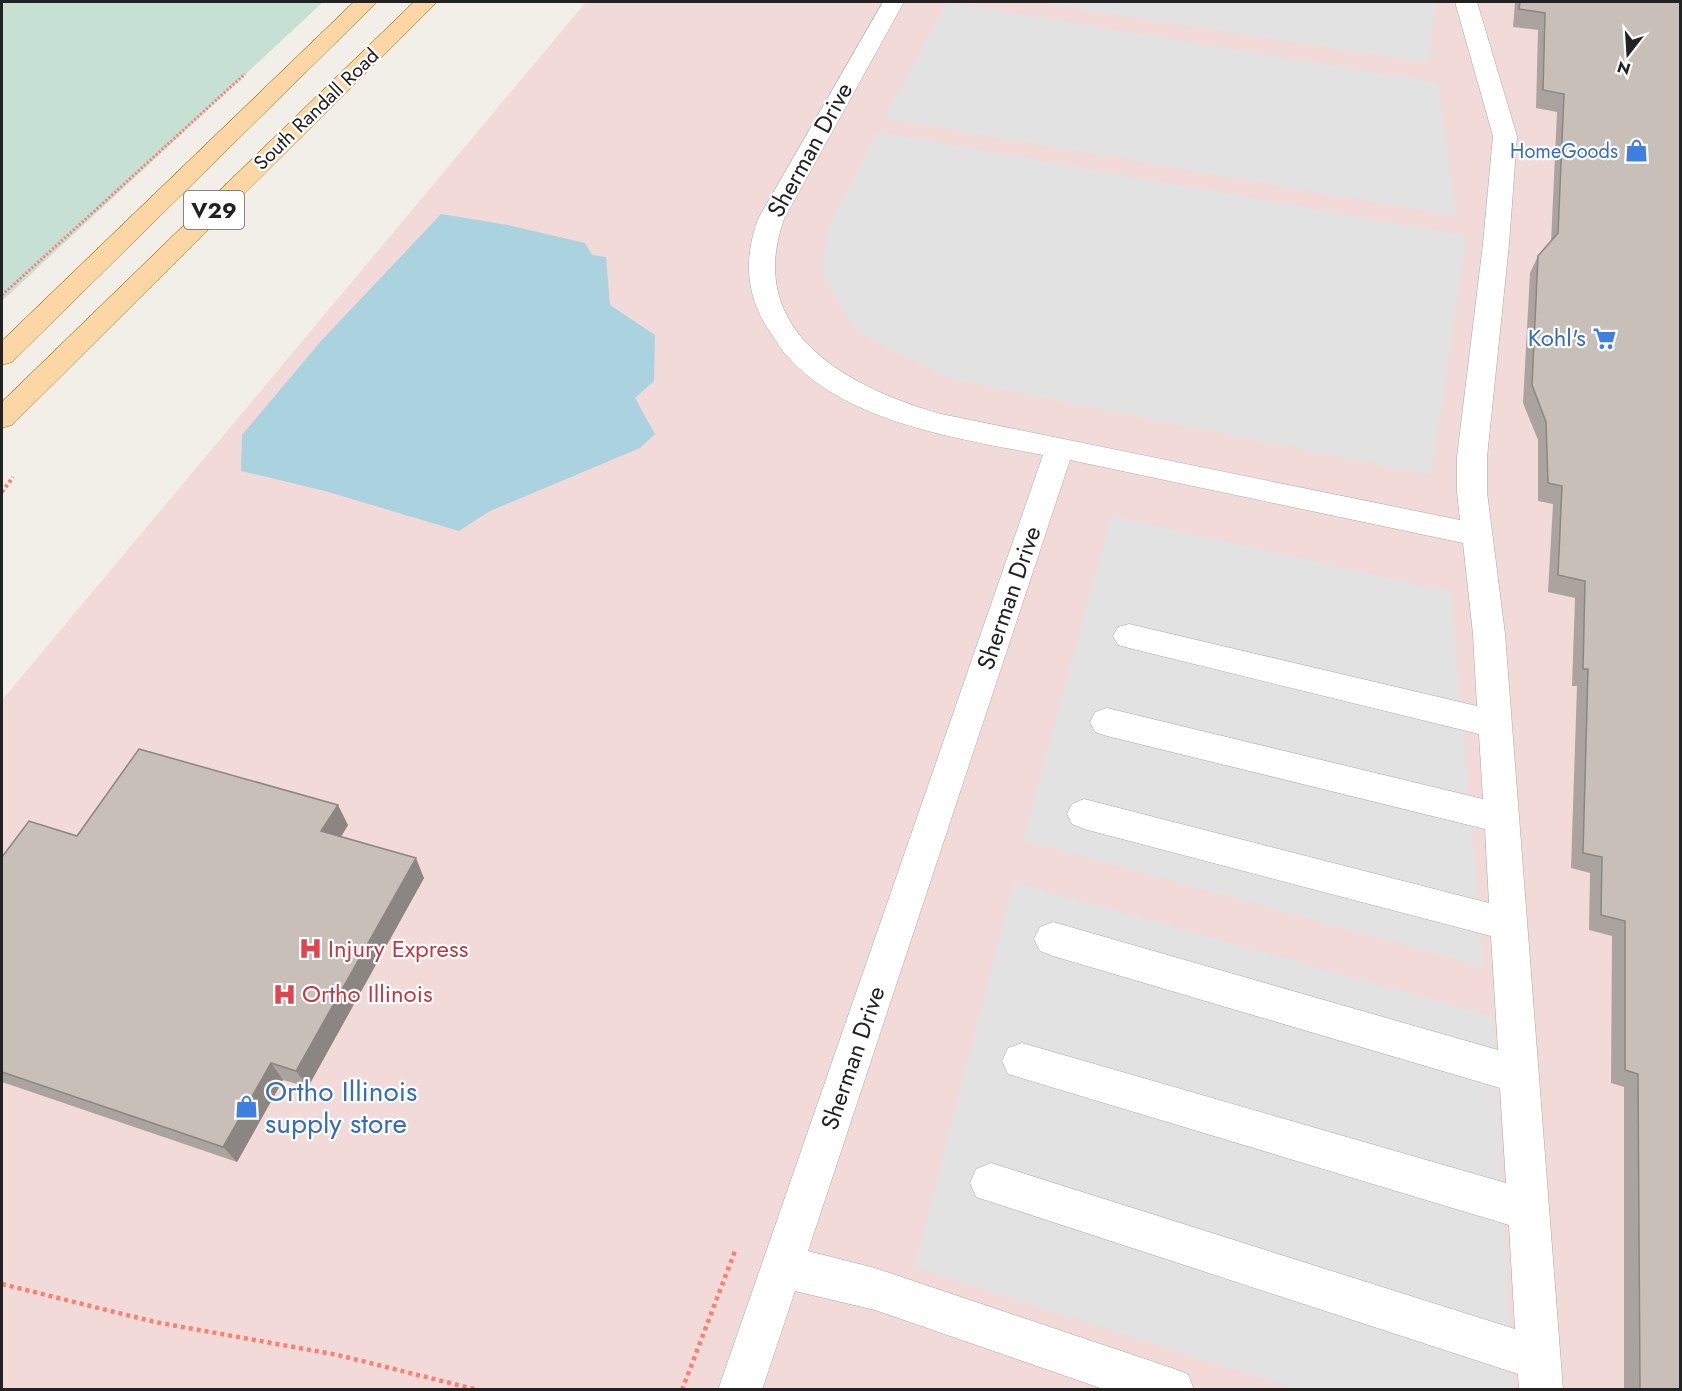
<svg xmlns="http://www.w3.org/2000/svg" width="1682" height="1391" viewBox="0 0 1682 1391" font-family="Jost,sans-serif">
<rect width="100%" height="100%" fill="#f2efe9"/>
<!-- commercial -->
<path fill="#f2dad9" d="M586,2H1680V1389L2,1390V700Z"/>
<!-- wetland -->
<path fill="#c6e0d4" d="M2,2H323L2,301Z"/>
<!-- parking -->
<path fill="#e2e2e2" d="M947,2L1438,83L1456,216L884,118Z
M1037,2H1436L1428,63Z
M878,132L1467,236L1431,475L954,380L858,333L821,274L830,223Z
M1111,516L1451,592L1484,967L1023,840Z
M1014,882L1494,1017L1513,1389H1295L914,1267Z"/>
<!-- water -->
<path fill="#aad3df" d="M441,214L508,225L585,243L592,255L606,257L610,305L655,335L654,381L635,398L655,434L640,448L490,511L459,531L325,491L241,471L242,435L321,341Z"/>
<g fill="none" stroke-linecap="round" stroke-linejoin="round">
<defs>
<path id="minor" d="M883,2H904L784,219C743,333 850,388 941,414L1460,520L1457,492V457L1483,244L1493,136L1455,2H1477L1517,136L1509,244L1487,457V492L1505,634L1563,1390H1519L1518,1374L976,1197L970,1183L976,1169L991,1163L1515,1329L1509,1225L1008,1074L1002,1061L1008,1048L1022,1043L1506,1183L1500,1088L1053,956L1040,951L1034,939L1040,927L1053,922L1498,1050L1491,936L1084,829L1072,824L1067,814L1072,804L1084,799L1489,903L1485,829L1107,736L1095,732L1090,722L1095,712L1107,708L1483,799L1479,734L1129,648L1118,645L1113,636L1118,627L1129,624L1477,706L1473,634L1463,543L1070,460L808,1251L875,1268L1172,1368L1188,1374L1194,1390H1106L875,1310L795,1291L762,1390H718L1043,455C960,439 847,423 788,357C782,351 777,342 772,335C746,299 743,260 758,219Z"/>
<path id="major" d="M354,2H377L12,362L2,365V341Z
M414,2H437L12,425L2,428V402Z"/>
</defs>
<!-- minor casing -->
<use href="#minor" stroke="#a9a9a9" stroke-width="1"/>
<!-- major casing -->
<use href="#major" stroke="#a06b00" stroke-width="1"/>
<!-- path-far2 -->
<path stroke="#fa8072" stroke-width="3" stroke-dasharray="2 2" stroke-linecap="butt" d="M2,295L245,74"/>
<!-- path-far1 -->
<path stroke="#fa8072" stroke-width="4" stroke-dasharray="3 3" stroke-linecap="butt" d="M2,492L13,477"/>
<!-- path -->
<path stroke="#fa8072" stroke-width="4.5" stroke-dasharray="4 4" stroke-linecap="butt" d="M2,1284L155,1322L338,1355L478,1390
M682,1390L735,1251"/>
<!-- minor -->
<use href="#minor" fill="#fff" fill-rule="evenodd"/>
<!-- major -->
<use href="#major" fill="#fcd6a4" fill-rule="evenodd"/>
</g>
<!-- wall -->
<path fill="#aba49e" d="M1515,2H1680V1389H1624V1087L1611,1083L1612,936L1589,930L1590,873L1571,868L1577,686H1572L1575,598L1548,592L1553,504L1538,501V440L1523,403L1530,273L1538,256L1551,242L1557,112L1536,108L1538,30L1513,27Z
M348,825L341,837L424,878L308,1087L283,1080L237,1162L2,1082V857L77,836Z"/>
<!-- shaded-wall -->
<path fill="#8b8681" d="M338,805L348,825L332,851L321,831Z
M416,858L424,878L308,1087L296,1071Z
M271,1063L283,1080L237,1162L223,1147Z"/>
<!-- building -->
<path fill="#c7bfb8" stroke="#8b8681" stroke-width="1.5" d="M1520,2H1680V1389H1640L1638,1074L1625,1070V921L1601,915L1602,857L1583,853L1588,669H1583L1585,581L1558,575L1562,486L1548,483L1546,422L1532,385L1538,256L1558,233L1564,94L1543,90L1545,13L1519,9Z
M139,749L338,805L321,831L416,858L296,1071L271,1063L223,1147L2,1072V857L29,821L77,836Z"/>
<!-- icons -->
<defs>
<symbol id="shop-bare" viewBox="-9 -9 18 18"><path d="M-5-2.5h2.3a2.7 3.5 0 0 1 5.4 0H5L5.5 6h-11ZM-1.5-2.5h3a1.5 2.3 0 0 0-3 0Z" fill="#3f7fe0" stroke="#fff" stroke-width="2.5" paint-order="stroke"/></symbol>
<symbol id="supermarket-bare" viewBox="-9 -9 18 18"><path d="M-6-5.5h2.5l.6 2H6L4.5 2H-2.5L-4.4-4H-6ZM-1.5 3.2a1.3 1.3 0 1 0 .1 0ZM3 3.2a1.3 1.3 0 1 0 .1 0Z" fill="#3f7fe0" stroke="#fff" stroke-width="2.5" paint-order="stroke"/></symbol>
<symbol id="hospital-bare" viewBox="-9 -9 18 18"><path d="M-5-5h3v3.5h4V-5h3V5h-3V1.5h-4V5h-3Z" fill="#e0444e" stroke="#fff" stroke-width="2.5" paint-order="stroke"/></symbol>
</defs>
<g fill-rule="evenodd">
<use href="#shop-bare" x="1620" y="134" width="33" height="33"/>
<use href="#supermarket-bare" x="1588" y="322" width="33" height="33"/>
<use href="#hospital-bare" x="294" y="932" width="33" height="33"/>
<use href="#hospital-bare" x="268" y="978" width="33" height="33"/>
<use href="#shop-bare" x="230" y="1090" width="33" height="33"/>
</g>
<g text-anchor="middle" stroke-width="4.5" stroke-linejoin="round" paint-order="stroke">
<!-- far-street labels -->
<g font-size="20" fill="#222" stroke="#fff">
<text transform="translate(316 109) rotate(-44)" y="7">South Randall Road</text>
</g>
<!-- far-shop labels -->
<g font-size="20" fill="#366cbe" stroke="#fff" text-anchor="end">
<text x="1618" y="158">HomeGoods</text>
</g>
<!-- shield labels -->
<rect fill="#fff" stroke="#646464" stroke-width="1.5" x="184" y="191" width="60" height="38" rx="4.5"/>
<g font-size="22" font-weight="bold" fill="#222">
<text x="214" y="218">V29</text>
</g>
<!-- street labels -->
<g font-size="24" fill="#222" stroke="#fff">
<text transform="translate(810 150) rotate(-61)" y="8">Sherman Drive</text>
<text transform="translate(1009 598) rotate(-71)" y="8">Sherman Drive</text>
<text transform="translate(853 1058) rotate(-71)" y="8">Sherman Drive</text>
</g>
<!-- shop labels -->
<g font-size="24" fill="#366cbe" stroke="#fff" text-anchor="end">
<text x="1586" y="346">Kohl's</text>
</g>
<!-- health labels -->
<g font-size="24" fill="#be3a42" stroke="#fff" text-anchor="start">
<text x="328" y="957">Injury Express</text>
<text x="302" y="1002">Ortho Illinois</text>
</g>
<!-- near-shop labels -->
<g font-size="28" fill="#366cbe" stroke="#fff" text-anchor="start">
<text x="265" y="1101">Ortho Illinois<tspan x="265" dy="32">supply store</tspan></text>
</g>
</g>
<!-- border -->
<rect width="1682" height="1391" fill="none" stroke="#222222" stroke-width="6"/>
<!-- north arrow -->
<g transform="translate(1628 54) rotate(197)" stroke="#ffffff" stroke-width="4.5" paint-order="stroke">
<path d="M0-4.5L10 22L0 15L-10 22Z" fill="#222222"/>
<text y="-9" font-size="16" font-weight="bold" text-anchor="middle" fill="#222222">N</text>
</g>
</svg>
